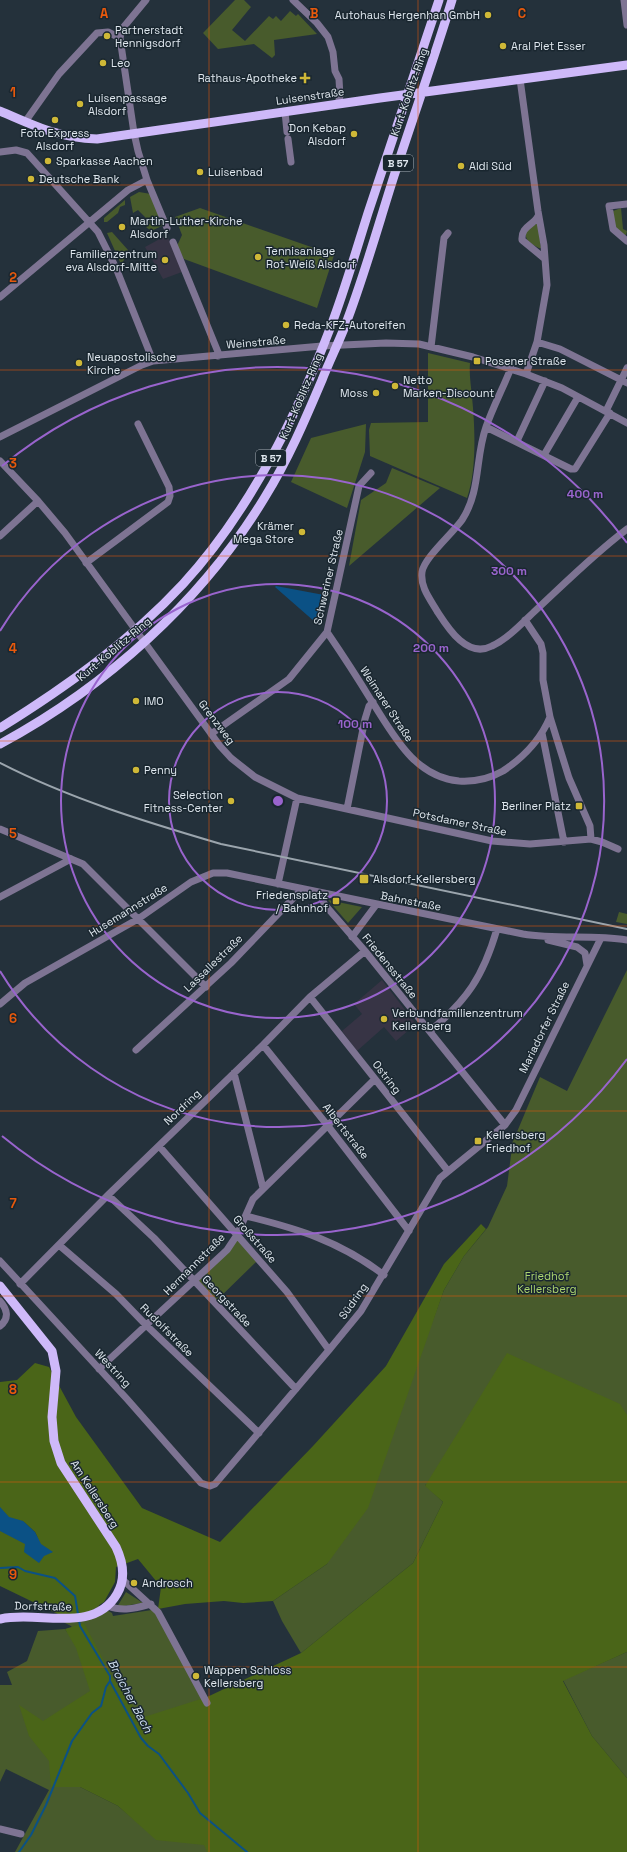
<svg xmlns="http://www.w3.org/2000/svg" width="627" height="1852" viewBox="0 0 627 1852" font-family="'Space Grotesk',sans-serif">
<rect width="100%" height="100%" fill="#24313b"/>
<!-- education -->
<path fill="#373445" d="M167,235L182,272L163,279L145,247Z
M382,980L416,1024L396,1041L384,1027L357,1051L342,1031L362,1014L354,1004Z"/>
<!-- green -->
<path fill="#485b2c" fill-rule="evenodd" d="M235,0H244L251,7L232,30L245,41L269,16L273,19L276,16L281,21L290,11L296,16L298,14L317,34L274,40L275,55L272,58L254,44L218,49L203,33Z
M139,192L151,194L164,225L151,231L146,227L151,223L138,210L133,213L130,197Z
M125,200V205L120,207L118,213L107,222H104V218Z
M200,208L334,255L317,308L184,259L177,246L182,235L175,217Z
M621,208L623,229L627,231L626,235L622,234L615,228L613,211Z
M536,224H538L541,248H539C532,244 524,241 526,231Z
M112,232L128,250L123,262H120L107,233Z
M428,353L470,363C469,375 471,385 472,397C475,426 477,471 467,498L370,456L369,430L371,423L428,422Z
M366,424L365,452L347,508L291,482L311,438Z
M392,468L440,488L349,566L361,500L386,483Z
M328,900L362,907L348,923Z
M619,912L627,914V924L616,922Z
M627,970V1415L425,1485L443,1502L413,1563L301,1653L282,1621L273,1601L327,1564L433,1320L444,1290L464,1256L488,1227L507,1186L514,1132H517L540,1077L567,1091Z
M238,1239L257,1261L216,1301L198,1281Z
M0,1495L98,1605L112,1613L113,1616L158,1609L207,1697L336,1852H15L49,1790L6,1769L0,1782V1685H12L7,1672L27,1661L38,1631L65,1629L67,1632H75L71,1626L63,1622L62,1614L0,1585ZM57,1777L134,1802L137,1822L118,1806L80,1787H51Z
M126,1592L143,1603L117,1607Z
M627,1652V1778L592,1736L563,1680Z"/>
<!-- forest -->
<path fill="#4a6518" d="M481,1224L486,1229L464,1256L444,1290L368,1508L327,1564L273,1601L243,1603L224,1601L185,1604L158,1609L161,1587L138,1559L116,1567L115,1582L104,1602L88,1612L62,1616L0,1586V1531L25,1544L39,1563L44,1556L52,1552L41,1544L35,1532L23,1521L9,1517L0,1507V1382L17,1380L35,1363L49,1367L76,1417L142,1508L220,1542L313,1446L386,1366L444,1264Z
M507,1353L620,1404L627,1415V1652L563,1681L592,1736L627,1778V1852H207L204,1845L156,1840L118,1806L80,1787H51L49,1761L29,1736L19,1705L43,1721L90,1691L76,1648L65,1629L84,1623L113,1678L141,1718L207,1697L301,1653L413,1563L443,1502L425,1486Z"/>
<!-- water -->
<path fill="#0b5185" d="M276,586L324,595L319,617L315,622L275,587Z
M0,1507L9,1517L23,1521L35,1532L41,1544L53,1552L44,1556L39,1563L24,1552L25,1544L0,1531Z"/>
<g fill="none" stroke-linecap="round" stroke-linejoin="round">
<!-- stream -->
<path stroke="#0b5185" stroke-width="2" d="M0,1568L18,1567L25,1571L55,1578L75,1596L78,1614
M79,1620L80,1626L110,1676V1681L141,1738L148,1746L159,1754L188,1793L200,1813L247,1852
M19,1852L31,1835L46,1805L72,1741L92,1713L101,1706L106,1687L110,1681"/>
<!-- minor -->
<path stroke="#7e7493" stroke-width="7" d="M146,0L122,29L120,38L134,133L138,151L147,180L167,228
M293,0L317,23L328,37L333,52L335,71L339,79L340,96L338,104
M624,0L627,25
M520,79L538,211L544,245L547,285L537,342L526,374
M285,112L287,132
M25,122L59,74L97,33L108,32L120,38
M288,139L291,162
M0,152L16,150L27,153L98,232L116,268L153,361
M627,204L609,206L613,229L627,241
M538,216C533,226 521,226 522,240L545,259
M173,242L218,352V356
M0,297L128,190L147,180
M537,342L560,349L627,383
M431,347L444,238L448,233
M511,368C503,388 493,407 486,427C475,458 481,491 462,520C452,534 424,558 422,572C420,587 430,599 437,611C448,628 467,659 492,646C509,638 523,622 536,610C566,582 595,553 627,529
M606,411L627,368
M486,427L571,469H575L610,413
M0,437L142,365L153,361L322,346L386,343L419,344L473,357L526,374L562,388L627,423
M517,441L545,381
M544,455L578,397
M0,461L38,501L65,533L220,746L231,758L255,777L297,798L492,841L530,844L591,839L602,842L618,849
M0,536L38,501
M86,563L168,502L170,496L169,487L138,424
M525,620L541,644L543,653V680L550,717L569,778L590,826L591,839
M327,632C342,654 357,677 371,700C393,734 414,777 459,781C475,782 489,779 503,771C524,757 540,741 550,717
M542,733L564,842
M211,734L289,679L327,632L359,486L371,473
M347,809L365,719L369,706L373,702
M0,829L83,864L206,987
M278,884L297,798
M322,893V899L325,905L365,951L505,1125
M0,897L71,859
M352,937L376,905
M548,940L577,947L585,953L587,965
M310,997L448,1171
M0,1004L25,983L138,919L191,882L213,873H227L523,934C557,940 593,934 627,940
M430,1031C467,1000 483,977 497,929
M263,1045L328,1126L409,1231
M136,1050L231,963L302,889
M234,1073L263,1188
M159,1146L287,1292L329,1350
M108,1195L154,1238L296,1389
M246,1216C299,1229 339,1241 384,1275
M59,1245L116,1294L147,1326L259,1433
M0,1261L127,1399L201,1483L210,1486L215,1484L329,1350L361,1311L440,1178L505,1125L516,1110L601,938
M20,1284L108,1195L263,1045L310,997L365,951
M0,1301C7,1309 10,1318 0,1326
M99,1369L227,1250L237,1235L253,1199L375,1079
M122,1579L158,1612L207,1703
M108,1606C123,1612 136,1608 151,1604
M0,1829L21,1834"/>
<!-- major -->
<path stroke="#ceb9f9" stroke-width="9" d="M0,111C34,126 59,138 97,139L380,98L627,65
M0,728C66,687 129,642 183,584C250,511 296,418 331,326C345,289 356,251 368,213C392,142 415,71 439,0
M0,744C106,687 202,601 265,497C288,460 305,420 322,380C329,362 338,344 345,326C364,277 378,226 394,176C413,117 434,59 452,0
M0,1286L52,1351L56,1371L52,1417L54,1441L61,1463L116,1547C123,1562 126,1579 117,1594C93,1635 38,1610 0,1619"/>
<!-- rail -->
<path stroke="#9ba5ad" stroke-width="2" d="M0,763C70,799 146,822 221,844L627,929"/>
</g>
<!-- grid -->
<path fill="none" stroke="#e8590c" stroke-width="1" stroke-opacity="0.55" d="M209,0V1852M418,0V1852M0,185H627M0,370H627M0,556H627M0,741H627M0,926H627M0,1111H627M0,1296H627M0,1482H627M0,1667H627"/>
<!-- distance rings -->
<g fill="none" stroke="#9964cd" stroke-width="2">
<circle cx="278" cy="801" r="109"/>
<circle cx="278" cy="801" r="217"/>
<path d="M0 631A326 326 0 1 1 0 971"/>
<path d="M627 1059A434 434 0 0 1 2 1136M2 466A434 434 0 0 1 627 543"/>
</g>
<!-- markers -->
<g fill="#cfb837" stroke="#1a2730" stroke-width="1.5">
<circle cx="488" cy="15" r="4"/>
<circle cx="107" cy="36" r="4"/>
<circle cx="503" cy="46" r="4"/>
<circle cx="103" cy="63" r="4"/>
<path d="M303 72h4v4h4v4h-4v4h-4v-4h-4v-4h4z"/>
<circle cx="80" cy="104" r="4"/>
<circle cx="55" cy="120" r="4"/>
<circle cx="354" cy="134" r="4"/>
<circle cx="48" cy="161" r="4"/>
<circle cx="461" cy="166" r="4"/>
<circle cx="200" cy="172" r="4"/>
<circle cx="31" cy="179" r="4"/>
<circle cx="122" cy="227" r="4"/>
<circle cx="258" cy="257" r="4"/>
<circle cx="165" cy="260" r="4"/>
<circle cx="286" cy="325" r="4"/>
<rect x="473" y="357" width="8" height="8" rx="2"/>
<circle cx="79" cy="363" r="4"/>
<circle cx="395" cy="386" r="4"/>
<circle cx="376" cy="393" r="4"/>
<circle cx="302" cy="532" r="4"/>
<circle cx="136" cy="701" r="4"/>
<circle cx="136" cy="770" r="4"/>
<circle cx="231" cy="801" r="4"/>
<rect x="575" y="802" width="8" height="8" rx="2"/>
<rect x="359" y="874" width="10" height="10" rx="2"/>
<rect x="332" y="897" width="8" height="8" rx="2"/>
<circle cx="384" cy="1019" r="4"/>
<rect x="474" y="1137" width="8" height="8" rx="2"/>
<circle cx="134" cy="1583" r="4"/>
<circle cx="196" cy="1676" r="4"/>
</g>
<g text-anchor="middle" stroke-width="3" stroke-linejoin="round" paint-order="stroke">
<!-- shield labels -->
<g fill="#1a2730" stroke="#a4adb5" stroke-width="1">
<rect x="383" y="155" width="30" height="16" rx="3"/>
<rect x="256" y="450" width="30" height="16" rx="3"/>
</g>
<g font-size="10" font-weight="bold" fill="#dfe7ee">
<text x="398" y="167">B 57</text>
<text x="271" y="462">B 57</text>
</g>
<!-- poi labels -->
<g font-size="11" fill="#dfe7ee" stroke="#1a2730" text-anchor="start">
<text x="480" y="19" text-anchor="end">Autohaus Hergenhan GmbH</text>
<text x="115" y="34">Partnerstadt<tspan x="115" dy="13">Hennigsdorf</tspan></text>
<text x="511" y="50">Aral Piet Esser</text>
<text x="111" y="67">Leo</text>
<text x="297" y="82" text-anchor="end">Rathaus-Apotheke</text>
<text x="88" y="102">Luisenpassage<tspan x="88" dy="13">Alsdorf</tspan></text>
<text x="346" y="132" text-anchor="end">Don Kebap<tspan x="346" dy="13">Alsdorf</tspan></text>
<text x="55" y="137" text-anchor="middle">Foto Express<tspan x="55" dy="13">Alsdorf</tspan></text>
<text x="56" y="165">Sparkasse Aachen</text>
<text x="469" y="170">Aldi Süd</text>
<text x="208" y="176">Luisenbad</text>
<text x="39" y="183">Deutsche Bank</text>
<text x="130" y="225">Martin-Luther-Kirche<tspan x="130" dy="13">Alsdorf</tspan></text>
<text x="266" y="255">Tennisanlage<tspan x="266" dy="13">Rot-Weiß Alsdorf</tspan></text>
<text x="157" y="258" text-anchor="end">Familienzentrum<tspan x="157" dy="13">eva Alsdorf-Mitte</tspan></text>
<text x="294" y="329">Reda-KFZ-Autoreifen</text>
<text x="87" y="361">Neuapostolische<tspan x="87" dy="13">Kirche</tspan></text>
<text x="485" y="365">Posener Straße</text>
<text x="403" y="384">Netto<tspan x="403" dy="13">Marken-Discount</tspan></text>
<text x="368" y="397" text-anchor="end">Moss</text>
<text x="294" y="530" text-anchor="end">Krämer<tspan x="294" dy="13">Mega Store</tspan></text>
<text x="144" y="705">IMO</text>
<text x="144" y="774">Penny</text>
<text x="223" y="799" text-anchor="end">Selection<tspan x="223" dy="13">Fitness-Center</tspan></text>
<text x="571" y="810" text-anchor="end">Berliner Platz</text>
<text x="373" y="883">Alsdorf-Kellersberg</text>
<text x="328" y="899" text-anchor="end">Friedensplatz<tspan x="328" dy="13">/ Bahnhof</tspan></text>
<text x="392" y="1017">Verbundfamilienzentrum<tspan x="392" dy="13">Kellersberg</tspan></text>
<text x="486" y="1139">Kellersberg<tspan x="486" dy="13">Friedhof</tspan></text>
<text x="142" y="1587">Androsch</text>
<text x="204" y="1674">Wappen Schloss<tspan x="204" dy="13">Kellersberg</tspan></text>
</g>
<!-- street labels -->
<g font-size="11" fill="#dfe7ee" stroke="#1a2730">
<text transform="translate(409 92) rotate(-71)" y="4">Kurt-Koblitz-Ring</text>
<text transform="translate(310 96) rotate(-8)" y="4">Luisenstraße</text>
<text transform="translate(256 342) rotate(-5)" y="4">Weinstraße</text>
<text transform="translate(301 396) rotate(-67)" y="4">Kurt-Koblitz-Ring</text>
<text transform="translate(328 577) rotate(-77)" y="4">Schweriner Straße</text>
<text transform="translate(114 649) rotate(-40)" y="4">Kurt-Koblitz-Ring</text>
<text transform="translate(387 704) rotate(57)" y="4">Weimarer Straße</text>
<text transform="translate(217 722) rotate(53)" y="4">Grenzweg</text>
<text transform="translate(460 822) rotate(12)" y="4">Potsdamer Straße</text>
<text transform="translate(411 901) rotate(11)" y="4">Bahnstraße</text>
<text transform="translate(128 910) rotate(-32)" y="4">Husemannstraße</text>
<text transform="translate(213 963) rotate(-44)" y="4">Lassallestraße</text>
<text transform="translate(390 966) rotate(51)" y="4">Friedensstraße</text>
<text transform="translate(544 1027) rotate(-64)" y="4">Mariadorfer Straße</text>
<text transform="translate(387 1077) rotate(52)" y="4">Ostring</text>
<text transform="translate(182 1107) rotate(-44)" y="4">Nordring</text>
<text transform="translate(346 1131) rotate(52)" y="4">Albertstraße</text>
<text transform="translate(255 1239) rotate(49)" y="4">Großstraße</text>
<text transform="translate(194 1264) rotate(-45)" y="4">Hermannstraße</text>
<text transform="translate(227 1301) rotate(47)" y="4">Georgstraße</text>
<text transform="translate(353 1301) rotate(-55)" y="4">Südring</text>
<text transform="translate(167 1330) rotate(45)" y="4">Rudolfstraße</text>
<text transform="translate(113 1368) rotate(47)" y="4">Westring</text>
<text transform="translate(95 1494) rotate(57)" y="4">Am Kellersberg</text>
<text transform="translate(43 1606) rotate(1)" y="4">Dorfstraße</text>
</g>
<!-- park labels -->
<g font-size="11" fill="#acd56f" stroke="#1a2730">
<text x="547" y="1280">Friedhof<tspan x="547" dy="13">Kellersberg</tspan></text>
</g>
<!-- water labels -->
<g font-size="12" font-style="italic" fill="#d0e0f0" stroke="#1a2730">
<text transform="translate(130 1696) rotate(62)" y="4">Broicher Bach</text>
</g>
</g>
<g font-size="13" text-anchor="middle" font-weight="bold" fill="#e8590c" stroke="#1a2730" stroke-width="3" stroke-linejoin="round" paint-order="stroke">
<text x="104" y="18">A</text>
<text x="314" y="18">B</text>
<text x="522" y="18">C</text>
<text x="13" y="97">1</text>
<text x="13" y="282">2</text>
<text x="13" y="468">3</text>
<text x="13" y="653">4</text>
<text x="13" y="838">5</text>
<text x="13" y="1023">6</text>
<text x="13" y="1208">7</text>
<text x="13" y="1394">8</text>
<text x="13" y="1579">9</text>
</g>
<circle cx="278" cy="801" r="6" fill="#9964cd" stroke="#1a2730" stroke-width="2"/>
<g font-size="12" text-anchor="middle" font-weight="bold" fill="#9964cd" stroke="#1a2730" stroke-width="3" stroke-linejoin="round" paint-order="stroke">
<text x="585" y="498">400 m</text>
<text x="509" y="575">300 m</text>
<text x="431" y="652">200 m</text>
<text x="355" y="728">100 m</text>
</g>
</svg>
